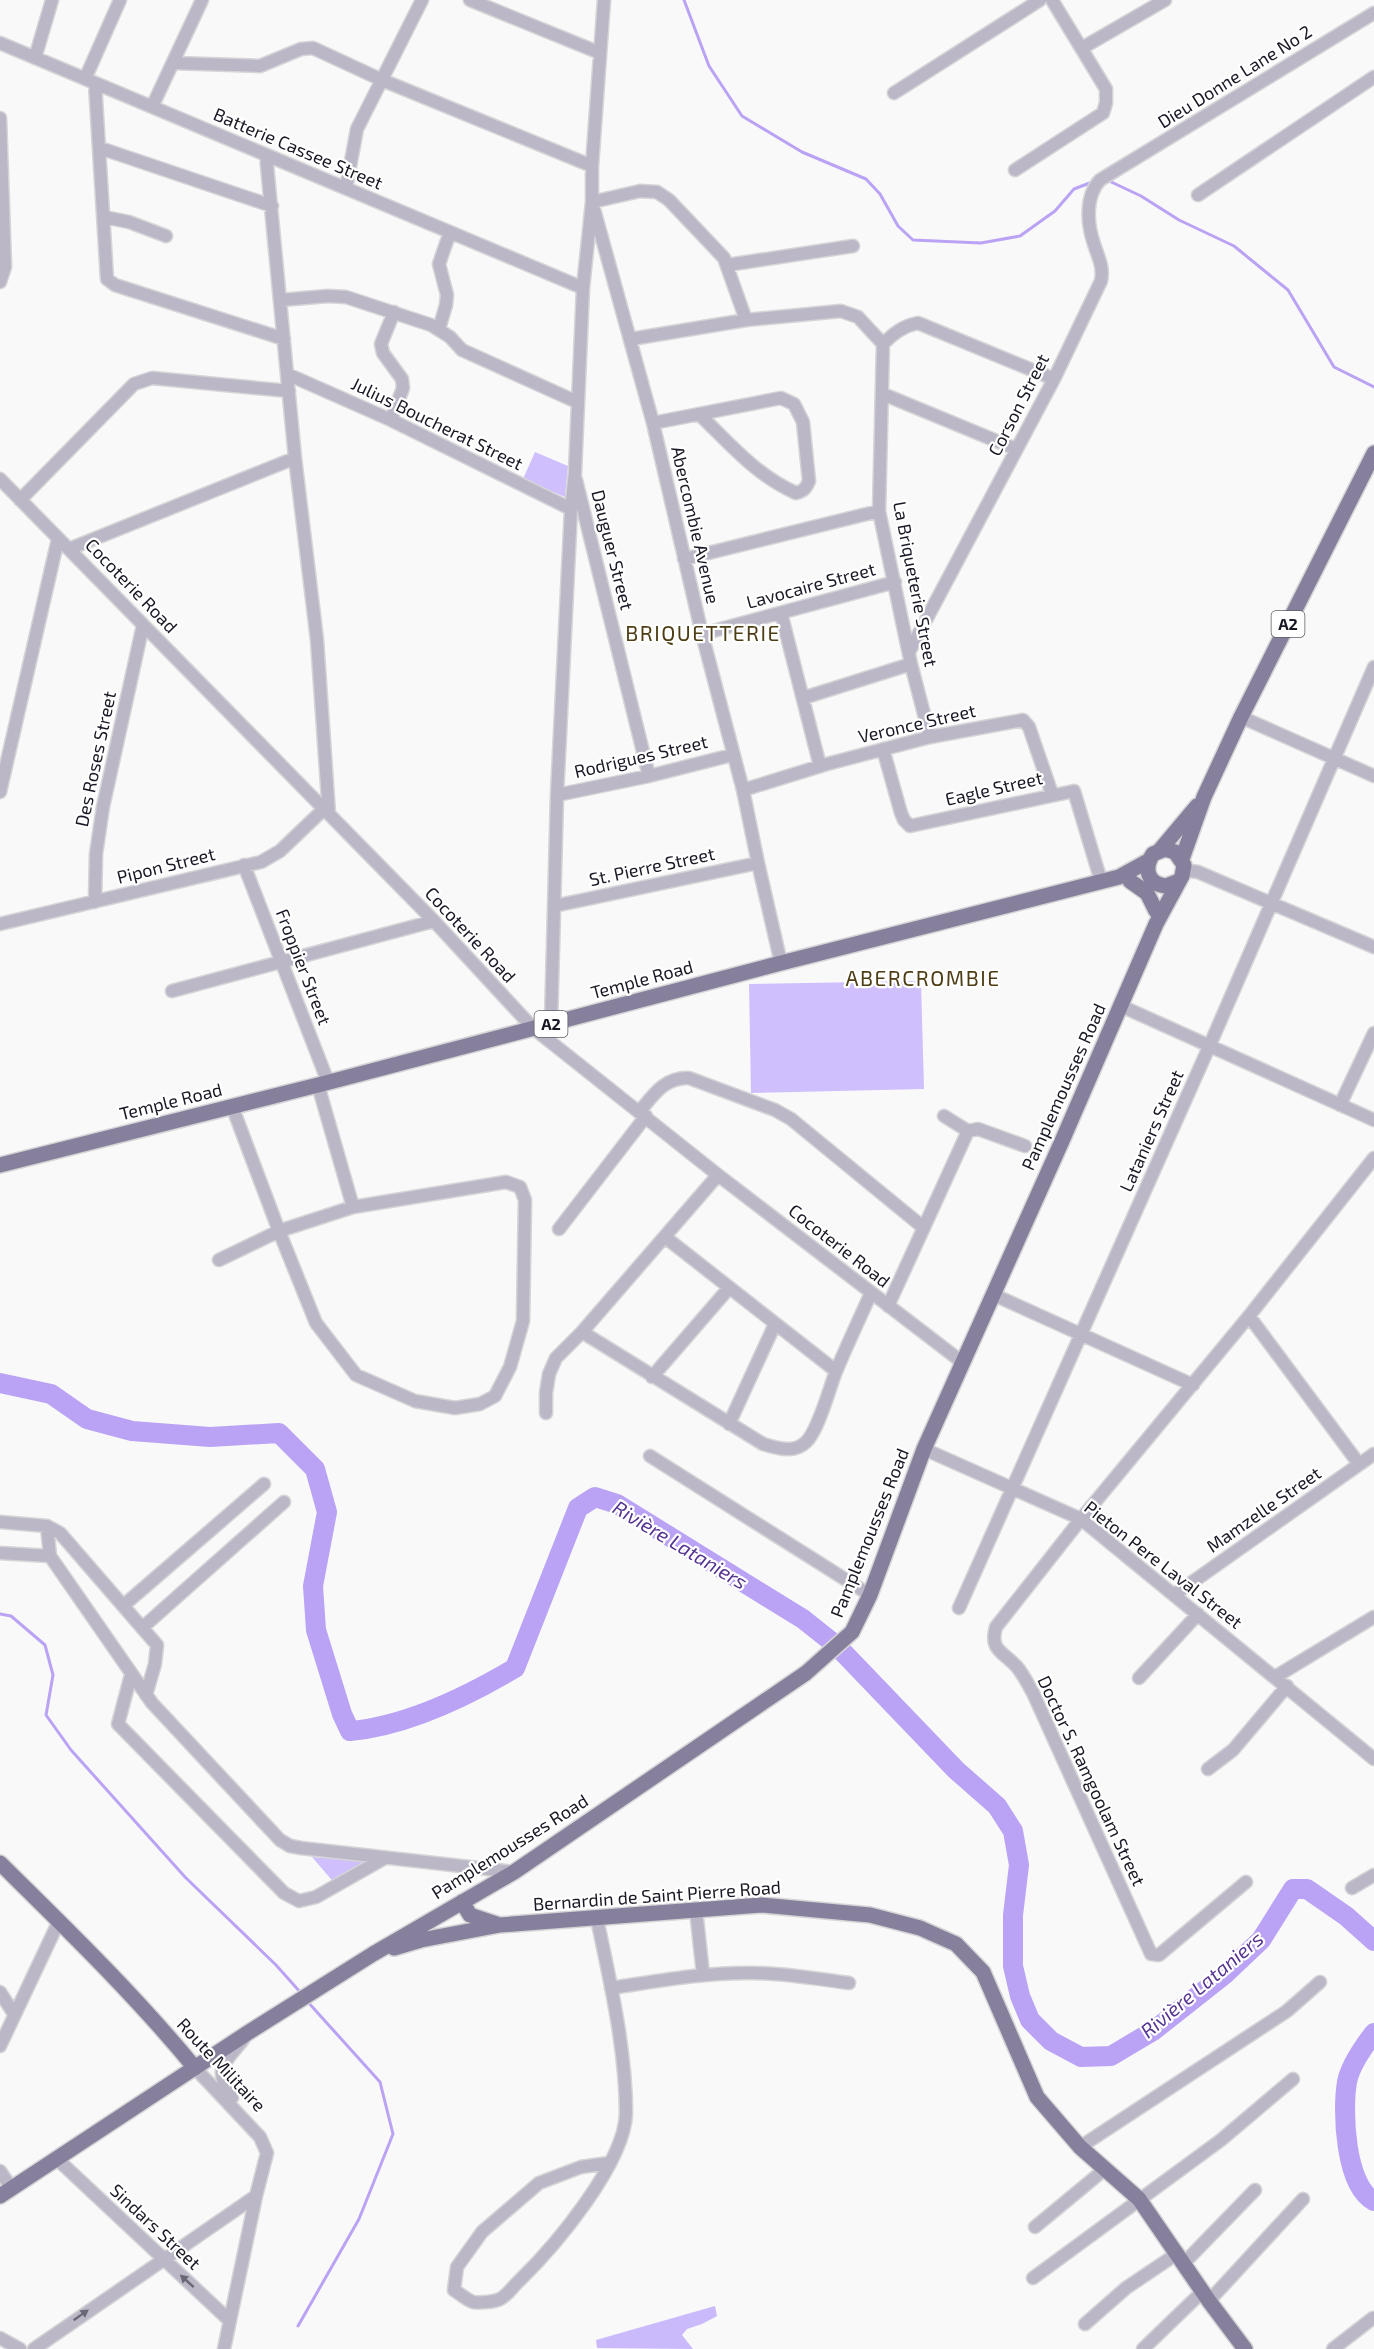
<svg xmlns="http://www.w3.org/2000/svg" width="1374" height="2349" viewBox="0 0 1374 2349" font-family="'Exo 2',sans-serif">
<rect width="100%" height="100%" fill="#f9f9f9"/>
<!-- green -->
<path fill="#d0bffd" d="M535,452L568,466L565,497L523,479Z
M921,981L924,1089L751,1093L749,984Z
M312,1857L362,1861L366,1863L336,1885Z"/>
<!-- forest -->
<path fill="#cab9fb" d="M715,2306L717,2316L702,2324L687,2329L682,2335L693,2349L597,2348L596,2340Z"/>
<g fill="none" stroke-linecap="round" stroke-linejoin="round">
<!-- stream -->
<path stroke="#baa3f4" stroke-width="3" d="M684,0L709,66L742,116L802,152L866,179L880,194L898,226L913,240L981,243L1020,236L1055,211L1074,189L1095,181
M1107,180L1141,196L1179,220L1234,246L1288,290L1334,367L1374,387
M0,1614L11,1616L45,1645L53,1675L46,1715L71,1750L185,1877L276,1965L301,1993
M298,2326L359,2219L393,2134L380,2082L307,2001"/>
<!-- river -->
<path stroke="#baa3f4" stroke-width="20" d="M0,1383L51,1394L87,1419L132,1431L210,1437L279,1433L315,1469L327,1512L313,1586L316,1630L342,1714L350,1731C407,1726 466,1697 515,1668L578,1508L595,1497L617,1504L803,1619L837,1646L956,1770L997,1806L1013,1831L1019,1865L1013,1915V1966L1020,1996L1030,2020L1051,2041L1081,2057L1111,2056L1153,2031L1224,1975L1261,1940L1293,1889H1307L1346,1916L1374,1941
M1374,2033C1364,2046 1350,2066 1347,2082C1342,2111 1345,2186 1374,2201"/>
<defs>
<path id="minor" d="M470,0L600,53
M0,43L583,288
M1082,48L1165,0
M35,58L52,0
M173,63L260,66L301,49L313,48L382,80L592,166
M85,79L120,0
M95,83L107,279L115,285L284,339
M894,93L1040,0
M152,107L202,0
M0,118L5,267L0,282
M100,148L272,206
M266,155L295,458L317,640L329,814
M1015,170L1103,113L1106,103V89L1052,0
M346,188L357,129L422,0
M1198,195L1374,77
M104,217L129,222L166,236
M727,265L853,246
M281,300L328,296L346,297L431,325L450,337L462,350L577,402
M746,320L724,258L669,200L657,192L640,191L592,202L653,423L702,634L743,790L758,863L781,963
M439,329L446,305L447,295L439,264L450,232
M631,339L746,320L841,311L858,317L883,344L879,511L911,664L930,737
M883,344C894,333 903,326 918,323L1054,379
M287,374L391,420L571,509
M883,394L1016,449
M391,420L403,388L402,379L383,353L381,344L394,312
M653,423L781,398L794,404L803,422L809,481C806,488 804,491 796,493C757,476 730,444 700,415
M0,479L434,921L533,1028L718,1175L962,1362
M576,480L649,776
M20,500L134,384L152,378L289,391
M69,549L295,458
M684,559L879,511
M781,613L820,766
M702,634L895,582
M909,652L1054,379L1101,281C1104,267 1098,257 1094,244C1087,224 1085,196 1100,180L1374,13
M803,698L911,664
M1241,717L1374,776
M883,749L901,813L904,820L910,826L1074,791L1101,881
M743,790L827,764L930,737L1023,720L1029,727L1052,794
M0,792L58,539
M557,795L649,776L732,755
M244,865L328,1082
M1184,870L1198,872L1374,947
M95,902L96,854L103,807L143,625
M554,906L758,863
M0,924L261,862L280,851L324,809
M172,991L434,921
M1121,1006L1374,1120
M551,1023L557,795L571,509L575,472L583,288L592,202V166L604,0
M318,1085L353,1207
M1340,1105L1374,1033
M640,1111C654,1094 665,1077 689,1078L775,1110L791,1119L924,1228
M944,1116L968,1131
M559,1229L646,1116
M665,1237L836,1371
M219,1260L279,1231L353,1207L506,1182L520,1187L525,1200L523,1321L510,1367L495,1396L480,1404L455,1408L415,1401L356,1375L316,1323L279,1231L232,1106
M992,1294L1193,1385
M888,1306L968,1131L978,1129L1025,1146
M1249,1316L1359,1464
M582,1332L763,1444C777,1448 794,1454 806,1442C818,1431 829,1390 835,1374C846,1347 859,1320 871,1293
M652,1377L729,1288
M546,1413V1393L549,1374L556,1358L582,1332L718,1175
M729,1424L775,1324
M924,1449L1081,1519L1374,1759
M650,1456L870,1595
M0,1522L47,1526L60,1533L157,1645L155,1664L146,1695
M47,1526L50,1556L152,1703L280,1840L290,1846L301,1848L514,1872
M0,1553L50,1556
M1174,1595L1374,1454
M124,1605L264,1484
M959,1608L1209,1047L1374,667
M142,1628L284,1502
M131,1675L118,1724L284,1893L299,1901L316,1897L383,1859
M1275,1677L1374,1617
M1139,1678L1198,1614
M1208,1769L1233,1750L1287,1686
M1246,1882L1159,1955L1151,1954L1033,1693C1028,1684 1023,1674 1017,1667C1004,1652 989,1651 996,1627L1081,1519L1249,1316L1374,1158
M1352,1888L1374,1875
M696,1910L703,1974
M597,1919C610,1980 626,2050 626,2113C625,2163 555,2246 520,2280C514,2285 507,2296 500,2299C495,2302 478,2303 473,2302C467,2300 459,2293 454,2290L457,2267L482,2232L539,2183L581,2167L609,2163
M611,1988C659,1981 705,1972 753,1973C786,1973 817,1979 849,1983
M0,1992L14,2014
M0,2046L59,1921
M195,2068L260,2137L267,2153L256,2196L224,2349
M232,2098C211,2066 226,2063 245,2037
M1080,2147L1287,2011L1320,1982
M56,2158L230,2321
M0,2171L12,2189
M1035,2227L1105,2169
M1184,2263L1255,2190
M1033,2278L1221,2140L1293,2079
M1209,2301L1303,2199
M1085,2324L1126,2288L1178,2253
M0,2338L20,2349
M34,2349L256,2196
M1143,2349L1203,2291
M1333,2349L1373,2318"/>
<path id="major" d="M1160,850L1197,806
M1182,859L1204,797L1241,717L1374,453
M1130,881L1147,893L1156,911
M0,1165L318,1085L781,963L1119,877L1148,861
M0,1863C67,1929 135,1995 195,2068
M462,1902L470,1915L497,1924
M394,1948L421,1940L500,1925L761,1905L870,1915L920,1928L956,1944L983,1972L1037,2097L1080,2147L1139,2199L1209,2301L1245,2349
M0,2196L249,2032L373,1954L514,1872L806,1673L852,1632L870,1595L924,1449L1062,1141L1156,924L1182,876L1184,865L1175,852L1165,849L1153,854C1143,869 1148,884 1166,886L1179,881"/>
</defs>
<!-- minor casing -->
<use href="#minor" stroke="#d5d5d7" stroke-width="15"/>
<!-- major casing -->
<use href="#major" stroke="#d5d5d7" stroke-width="18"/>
<!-- minor -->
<use href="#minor" stroke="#bbb7c7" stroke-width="12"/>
<!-- major -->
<use href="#major" stroke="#87809c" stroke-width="15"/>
</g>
<!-- one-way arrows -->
<defs><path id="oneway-solid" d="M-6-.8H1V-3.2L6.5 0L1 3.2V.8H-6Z" transform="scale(1.5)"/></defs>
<g fill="#6b6876">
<use href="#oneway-solid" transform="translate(187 2281) rotate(-138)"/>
<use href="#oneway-solid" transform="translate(81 2315) rotate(-35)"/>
</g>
<g text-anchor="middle" stroke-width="4.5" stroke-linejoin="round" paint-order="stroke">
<!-- shield labels -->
<g fill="#fff" stroke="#5f5d66" stroke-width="1.5">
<rect x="1271.5" y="611" width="33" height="26" rx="4.5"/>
<rect x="534.5" y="1011" width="33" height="26" rx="4.5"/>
</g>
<g font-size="16" font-weight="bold" fill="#1b1825">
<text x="1288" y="630">A2</text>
<text x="551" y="1030">A2</text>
</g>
<!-- street labels -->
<g font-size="18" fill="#1b1825" stroke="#fff">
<text transform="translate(1235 77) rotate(-32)" y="6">Dieu Donne Lane No 2</text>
<text transform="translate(298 149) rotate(23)" y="6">Batterie Cassee Street</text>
<text transform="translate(1019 405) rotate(-63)" y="6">Corson Street</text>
<text transform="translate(437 424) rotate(26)" y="6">Julius Boucherat Street</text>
<text transform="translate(695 525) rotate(77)" y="6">Abercombie Avenue</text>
<text transform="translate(612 550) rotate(76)" y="6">Dauguer Street</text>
<text transform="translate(915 584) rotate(79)" y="6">La Briqueterie Street</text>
<text transform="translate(131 586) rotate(46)" y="6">Cocoterie Road</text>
<text transform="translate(811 586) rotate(-15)" y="6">Lavocaire Street</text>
<text transform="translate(917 724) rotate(-13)" y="6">Veronce Street</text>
<text transform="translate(641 757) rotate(-13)" y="6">Rodrigues Street</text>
<text transform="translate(96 759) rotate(-78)" y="6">Des Roses Street</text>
<text transform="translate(994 789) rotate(-13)" y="6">Eagle Street</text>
<text transform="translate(166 866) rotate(-14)" y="6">Pipon Street</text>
<text transform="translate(652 867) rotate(-12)" y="6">St. Pierre Street</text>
<text transform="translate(470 935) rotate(47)" y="6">Cocoterie Road</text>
<text transform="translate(303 967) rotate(69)" y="6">Froppier Street</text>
<text transform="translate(642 980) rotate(-15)" y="6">Temple Road</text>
<text transform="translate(1064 1087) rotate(-66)" y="6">Pamplemousses Road</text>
<text transform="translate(171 1102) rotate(-14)" y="6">Temple Road</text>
<text transform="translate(1152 1131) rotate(-66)" y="6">Lataniers Street</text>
<text transform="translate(839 1246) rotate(38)" y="6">Cocoterie Road</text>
<text transform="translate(1264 1510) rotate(-35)" y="6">Mamzelle Street</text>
<text transform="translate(870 1533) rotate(-68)" y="6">Pamplemousses Road</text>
<text transform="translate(1163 1565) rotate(38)" y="6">Pieton Pere Laval Street</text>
<text transform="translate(1091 1781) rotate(65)" y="6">Doctor S. Ramgoolam Street</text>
<text transform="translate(510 1847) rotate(-32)" y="6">Pamplemousses Road</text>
<text transform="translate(657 1896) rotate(-4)" y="6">Bernardin de Saint Pierre Road</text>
<text transform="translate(221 2065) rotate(47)" y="6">Route Militaire</text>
<text transform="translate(155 2227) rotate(43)" y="6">Sindars Street</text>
</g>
<!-- water labels -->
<g font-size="20" font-style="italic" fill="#563491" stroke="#fff">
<text transform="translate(680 1545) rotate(31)" y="7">Rivière Lataniers</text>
<text transform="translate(1202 1985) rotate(-40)" y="7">Rivière Lataniers</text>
</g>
<!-- quarter labels -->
<g font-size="21" letter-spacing="1.5" fill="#4d3d15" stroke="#fff">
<text x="703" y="641">BRIQUETTERIE</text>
<text x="923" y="986">ABERCROMBIE</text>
</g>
</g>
</svg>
